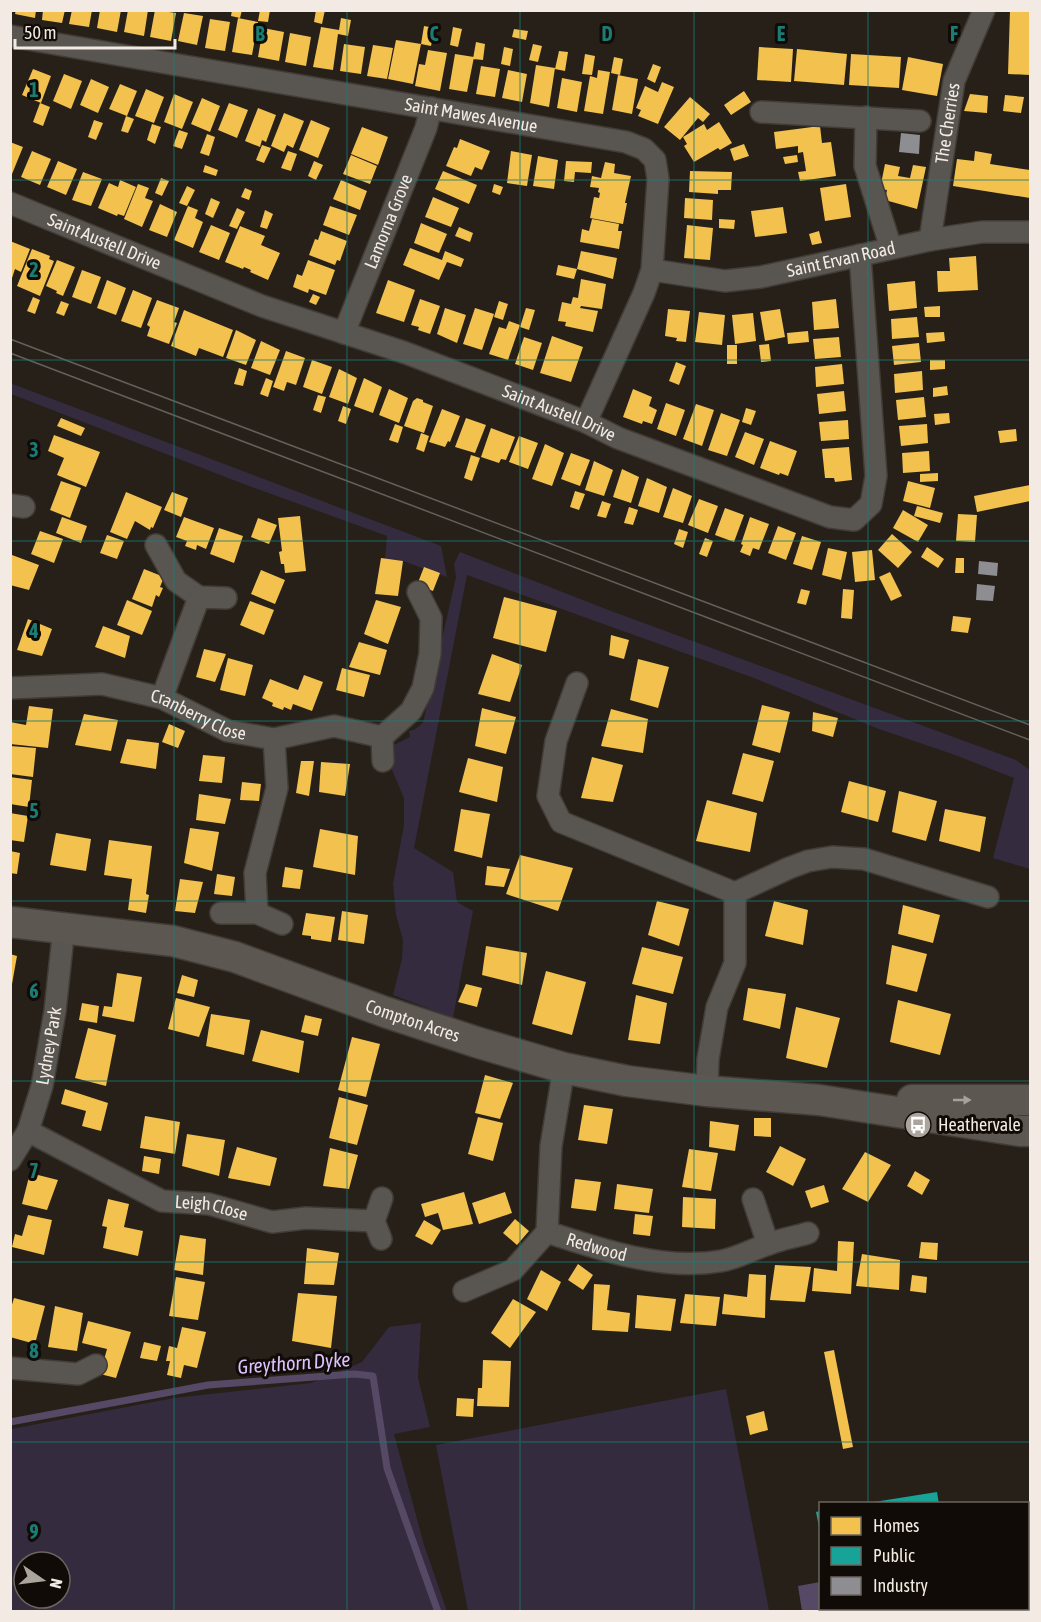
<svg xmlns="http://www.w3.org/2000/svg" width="1041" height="1622" viewBox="0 0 1041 1622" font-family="'Asap Condensed',sans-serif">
<rect width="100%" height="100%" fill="#262019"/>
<!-- green -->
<path fill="#342b3e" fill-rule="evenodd" d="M10,383L441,546L447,577L403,561L385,559L387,536L241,483L11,394Z
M460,552L611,611L1016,760L1030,770V869L993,858L1014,778L955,755L879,729L754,678L467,575L414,848L453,872L457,902L473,911L453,1018L393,995L402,959L403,940L396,915L393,884L404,825V798L392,770L394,745L410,737L409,731L414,730L423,723L456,577L454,564Z
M421,1323L418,1378L430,1427L394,1434L424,1545L447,1611H11V1429L174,1398L311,1383L362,1362L389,1327ZM24,1562H60V1598H24Z
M726,1389L769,1610L468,1611L436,1445Z"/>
<!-- water -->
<path fill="#564966" d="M820,1582V1608L825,1609V1611H802L798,1586Z"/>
<!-- homes -->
<path fill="#f2c14e" d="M16,10H36L35,18L15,14Z
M43,10H65L62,23L42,20Z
M72,10H92L89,27L69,24Z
M100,10H121L117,32L97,28Z
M128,10H148L144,36L124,32Z
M155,10L176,13L171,41L150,37Z
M232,10H242L240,18L231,16Z
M260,10H270L268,22L258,21Z
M316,10H325L322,24L314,22Z
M1010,10H1030V75L1008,74Z
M184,13L203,16L197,45L178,41Z
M238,18L258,22L252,55L232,52Z
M341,18L351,20L348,36L338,34L333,70L313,67L321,27L339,30Z
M210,19L230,22L225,51L205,48Z
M424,26L435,28L431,46L421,44Z
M453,27L462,29L458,47L450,45Z
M263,28L284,32L279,61L258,57Z
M514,29L528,31L526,40L512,37Z
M290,33L311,37L306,66L285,62Z
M396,40L421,44L413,84L388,79Z
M476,42L485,44L483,60L473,59Z
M344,44L365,47L361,74L340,71Z
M533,44L542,46L538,62L529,60Z
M373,45L393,48L387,79L367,76Z
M504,47L513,49L510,66L501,64Z
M759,47L793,49L791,82L757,80Z
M797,49L847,54L844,85L794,81Z
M428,50L447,53L440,91L415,86L419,64L425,65Z
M559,51L568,52L565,71L555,69Z
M455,54L474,57L467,92L449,89Z
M585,54L595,56L592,75L582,74Z
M851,54L901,57L899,88L849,85Z
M614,57L623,59L620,75L611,73Z
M908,57L943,64L937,96L902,90Z
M653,64L661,67L655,83L647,79Z
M536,65L555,68L549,107L530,103Z
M481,66L500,69L495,97L476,94Z
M33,69L51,76L41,103L22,95Z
M508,70L527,74L522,102L502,98Z
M598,70L610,72L603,114L584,111L590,76L597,78Z
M64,74L82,81L71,109L53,101Z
M618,75L638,79L632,114L612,110Z
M562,78L582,82L577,112L557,108Z
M91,79L109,87L98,113L80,105Z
M662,82L674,87L658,124L638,116L641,110L636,108L645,86L658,92Z
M120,84L137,91L127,116L109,109Z
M146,89L164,97L154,123L135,116Z
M744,91L751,102L731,115L724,105Z
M174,94L193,102L182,129L164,122Z
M970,94L988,96L987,113L964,111Z
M1005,95L1024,97L1021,113L1003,111Z
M690,97L710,114L703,122L698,118L680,140L664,127Z
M202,98L220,106L210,132L191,124Z
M40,103L50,107L43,126L33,122Z
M229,103L248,110L237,138L218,130Z
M258,108L276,115L266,142L262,140L260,147L245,141Z
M284,113L304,121L293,148L287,145L284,152L271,146Z
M126,116L134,119L128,133L121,131Z
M94,120L103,123L96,140L88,137Z
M311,120L330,128L318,158L299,150Z
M719,122L732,143L720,150L718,148L694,162L684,146L687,144L683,137L704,124L707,130Z
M152,124L161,127L155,144L147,140Z
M820,126L822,143L831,142L836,176L800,181L798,172L806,171L803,152L798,153V146L776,149L774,132Z
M362,127L388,137L378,165L351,154Z
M179,130L188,133L182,149L173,146Z
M207,134L215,137L209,156L200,153Z
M460,139L490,151L482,170L475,167L471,176L446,166L454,147L457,148Z
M10,142L23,147L12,174L10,173Z
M744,144L749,156L734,161L730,149Z
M262,145L271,148L264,163L256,160Z
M32,151L51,159L40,185L21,177Z
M288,151L297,154L291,171L281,168Z
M511,151L532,155L527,186L507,183Z
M975,151L992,154L990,164L1030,170V198L953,186L957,159L974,161Z
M351,155L377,166L370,184L343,174Z
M797,155L798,162L785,164L783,157Z
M538,156L558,160L554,189L533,186Z
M58,161L77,169L66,195L47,187Z
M314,161L323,165L316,180L308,176Z
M566,161L592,162L591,173L575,172L574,182L564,181Z
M605,162L615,164L614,173L631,176L625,203H627L623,224L590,218L594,197L599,198L600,193L598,192L599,188L590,187L592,176L601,178Z
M885,164L900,167L898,176L910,178L913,165L926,167L917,209L885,200L887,190L880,189Z
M205,165L218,170L216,176L203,172Z
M443,171L477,185L469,204L435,189Z
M690,171L732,172L731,190H718V194L689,192Z
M83,172L102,179L91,206L72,200Z
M161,178L169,181L162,196L155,193Z
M120,180L136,187L124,216L118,214L117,216L98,208L109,183L118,187Z
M341,180L367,191L360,210L333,199Z
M138,184L149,188L145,198L153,201L142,227L124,219Z
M494,184L503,187L500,195L492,192Z
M846,184L851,217L825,221L820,188Z
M187,186L195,190L187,206L179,203Z
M245,188L252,191L249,200L241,197Z
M433,197L459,208L451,227L425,217Z
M211,198L220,202L213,218L205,214Z
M685,198L713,200L712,220L684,218Z
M160,204L177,212L167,237L149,230Z
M188,206L198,210L195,218L203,222L193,248L174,240Z
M330,206L357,215L349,235L323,225Z
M783,207L787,233L755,237L751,211Z
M237,208L245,212L237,229L229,226Z
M265,210L273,214L267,229L260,227Z
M592,219L619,224L618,231H622L619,249L580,242L582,229L589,231Z
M719,219L735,220L734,229L719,228Z
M421,223L447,234L439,253L414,243Z
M211,225L230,233L219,260L199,252Z
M687,225L713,228L710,260L684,258Z
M240,226L265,236L261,245L280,253L268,280L250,272L251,270L244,267L243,269L225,262Z
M459,227L473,233L470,242L455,236Z
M321,231L347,241L340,261L337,260L335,265L309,255L315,239L318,240Z
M819,231L822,243L812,245L809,234Z
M10,241L30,249L21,272L15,269L12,278L10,277Z
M410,248L442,260L445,251L464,259L461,267L447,262L439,280L403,265Z
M32,249L50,256L49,259L54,261L40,296L17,286Z
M581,251L617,258L613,279L577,269Z
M976,256L978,290L938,292L937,271H950L949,258Z
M57,260L75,267L63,296L56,293L57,291L46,286Z
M308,260L335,270L326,295L309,289L308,293L293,287L297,274L302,276Z
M558,265L577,269L574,279L556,275Z
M82,270L101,277L91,304L72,297Z
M581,279L606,284L602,309L581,306L580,308L598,311L593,332L565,326L566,322L558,321L562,302L571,304L573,297L578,298Z
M107,280L126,288L116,315L97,308Z
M388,280L415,290L404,322L376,313Z
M915,281L917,308L889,311L887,284Z
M133,290L152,298L141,328L121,321Z
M313,294L320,297L316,305L309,302Z
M33,297L40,300L35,314L27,311Z
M420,299L440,306L430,334L418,330L419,327L411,325Z
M836,299L839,328L814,330L812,302Z
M157,300L179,308L174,322L177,323L169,344L147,336L150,327L147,325Z
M61,301L69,304L64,316L56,313Z
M499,301L508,304L503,320L494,317Z
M940,306V317H925L924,307Z
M445,308L466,315L457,343L437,334Z
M475,308L494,314L482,350L463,344Z
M526,308L535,310L529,330L520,327Z
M668,309L690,311L686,342L676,341L677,338L665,336Z
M780,309L785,337L765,341L760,312Z
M184,310L233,330L223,357L199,348L196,356L171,346Z
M699,312L725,315L722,345L695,342Z
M753,313L756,341L735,344L732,315Z
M917,317L919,337L892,339L891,319Z
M509,321L520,325L508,360L489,354L499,327L506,329Z
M236,330L256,340L246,365L226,358Z
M808,331L809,342L788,344L787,333Z
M944,332L945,341L927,343L926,333Z
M552,336L583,347L571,382L540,373Z
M524,337L542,343L533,370L515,364Z
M839,337L841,357L815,359L813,339Z
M261,341L280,350L270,375L251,368Z
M919,343L921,362L894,365L892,346Z
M769,344L771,361L761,362L759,345Z
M727,345H737V364H727Z
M286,351L305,358L296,385L287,382L284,391L273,387Z
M312,360L332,367L322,394L303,387Z
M930,360H945V369L930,370Z
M676,362L686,366L679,385L669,381Z
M842,364L844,384L816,387L815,367Z
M239,368L247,371L243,386L234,384Z
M339,369L357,378L348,404L329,397Z
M922,371L923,390L895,393L894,374Z
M266,378L273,381L268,397L260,394Z
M364,378L382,387L373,413L354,406Z
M947,386L948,395L933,397V388Z
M389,389L408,398L399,423L379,415Z
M633,389L652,397L649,406L657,410L652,424L643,421L642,424L623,417Z
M844,391L846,411L819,414L817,394Z
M318,395L326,397L321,413L313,410Z
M924,397L926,417L898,420L896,400Z
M417,398L423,400V402L433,406L424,433L404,426L413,401Z
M666,403L685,410L676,436L657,429Z
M696,404L714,410L702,446L683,439Z
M343,406L351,409L346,424L338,421Z
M746,408L756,411L751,425L742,422Z
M442,409L460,416L450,442L448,441L445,447L429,442Z
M721,413L740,420L727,456L708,450Z
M949,413L950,423L935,425L934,414Z
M61,418L85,428L81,436L57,426Z
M466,418L486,425L475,453L455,447Z
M848,420L849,439L821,441L819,422Z
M395,424L403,427L398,443L389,440Z
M927,424L928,443L901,446L899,426Z
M491,428L515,437L506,460L501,459L499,463L481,457Z
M1016,429L1017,441L1000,443L998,431Z
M745,432L764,439L754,465L735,457Z
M421,433L429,436L424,452L416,449Z
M54,435L100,452L86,487L57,475L64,458L48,451Z
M519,436L538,443L528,469L509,462Z
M770,441L797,451L788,476L780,473L779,475L760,468Z
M545,444L564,453L552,486L532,479Z
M849,447L852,480L835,482L834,478H825L822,449Z
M929,451L930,471L903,473L902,453Z
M571,453L590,460L580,486L561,479Z
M471,455L480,458L472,481L464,478Z
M594,461L613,470L604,496L585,490Z
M622,469L639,477L631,503L613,497Z
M938,473V481L920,482V474Z
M647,478L667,487L659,513L638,506Z
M61,481L81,488L70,518L50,510Z
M908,481L935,488L930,508L903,501Z
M1030,485V501L977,512L974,496Z
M673,488L692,496L683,523L663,517Z
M575,491L585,494L579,510L570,507Z
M126,492L162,507L153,528L151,527L150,530L135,521L127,539L110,532Z
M172,492L188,498L181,517L164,510Z
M699,499L718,506L708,533L688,525Z
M602,501L611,504L606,518L597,516Z
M917,506L943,513L940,523L914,516Z
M629,507L638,510L633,525L624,523Z
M725,508L744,515L734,542L715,535Z
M903,510L928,525L918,542L893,528Z
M958,514L977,515L975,542L956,541Z
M300,516L306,571L285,573L284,564H281L279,552L282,551L278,518Z
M62,517L87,526L81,543L56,533Z
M184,517L214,528L206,549L197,545L196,550L185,546L187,541L176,537Z
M750,517L769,524L759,550L753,548L750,556L740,552L743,545L741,544Z
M258,518L277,525L269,544L251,537Z
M778,526L796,533L786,560L768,553Z
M219,528L243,536L234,563L210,554Z
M679,529L688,532L683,548L674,544Z
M40,531L63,539L54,563L31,554Z
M892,534L912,552L898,568L878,550Z
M107,535L124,541L117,559L100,553Z
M802,536L821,542L812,570L793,564Z
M705,538L713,541L707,557L699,554Z
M927,547L944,559L938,568L921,557Z
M828,548L847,552L841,580L822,575Z
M872,550L875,580L855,582L852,552Z
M12,555L39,565L29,590L10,585Z
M381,558L403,561L398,596L375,594Z
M956,558H964V573H955Z
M424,567L440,573L433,591L417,585Z
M144,569L164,577L160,587L163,588L159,597L156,595L152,607L132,599Z
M261,570L285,580L275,604L251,594Z
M890,572L902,596L891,601L879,577Z
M801,589L810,591L806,605L797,603Z
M843,589L854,590L852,619L841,618Z
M504,597L557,611L546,652L493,638Z
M127,600L152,611L142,635L117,625Z
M376,600L401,607L388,644L364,634Z
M250,601L274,610L264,635L240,625Z
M953,616L971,618L968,633L951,631Z
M28,619L52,629L42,656L17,650Z
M103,626L130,636L125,658L95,647Z
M611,635L629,640L624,659L609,655Z
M359,642L387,650L380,675L349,667Z
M204,649L226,654L215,682L196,677Z
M492,654L522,665L510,702L478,694Z
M228,658L253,665L245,696L220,690Z
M638,659L669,667L658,708L630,700Z
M342,668L370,675L364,697L336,690Z
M304,675L323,682L312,711L293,704L291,710L284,707L283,710L272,706L273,703L262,698L270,679L298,690Z
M762,705L790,712L780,753L752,745Z
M29,706L53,709L48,748L10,744V722L26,725Z
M482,708L516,717L506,754L475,746Z
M611,709L648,719L643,753L601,746Z
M813,712L838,718L833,737L812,731Z
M84,714L118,720L111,751L75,745Z
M169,724L185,731L178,748L162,742Z
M127,739L159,743L156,769L120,763Z
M10,746L36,748L33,777L10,774Z
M743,753L774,761L763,802L732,794Z
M203,755L225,757L222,783L199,781Z
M592,757L623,765L613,802L581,798Z
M468,758L503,767L497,802L459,792Z
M301,761H314L309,796L296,793Z
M321,762L350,764L345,796L319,792Z
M10,777L32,780L29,807L10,804Z
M849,781L886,791L878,822L841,812Z
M242,782L261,784L259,801L240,800Z
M899,791L937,801L926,841L892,832Z
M199,794L231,799L225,824L196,820Z
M707,800L757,813L750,852L696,841Z
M461,809L490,814L482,858L454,851Z
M945,809L986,817L980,852L939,841Z
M10,813L28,816L24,842L10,840Z
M190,828L219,832L212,871L184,863Z
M320,829L358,836L355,875L313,867Z
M56,833L91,839L86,871L50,865Z
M109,840L152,846L146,894L149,895L146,913L128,910L132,879L104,875Z
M10,851L20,853L17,874L10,873Z
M520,855L573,868L558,911L506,894Z
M487,866L510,869L504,887L485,885Z
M285,867L303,870L300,889L282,887Z
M217,874L235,877L232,896L214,894Z
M180,879L203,882L195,913L175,911Z
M657,901L689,909L679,946L648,935Z
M774,901L808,910L803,945L765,936Z
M903,905L940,915L933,943L898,934Z
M342,911L368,915L364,944L338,940Z
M306,913L335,917L331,942L311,939V936L302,935Z
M892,945L927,954L917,992L886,984Z
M486,946L527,953L522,985L482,975Z
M642,947L683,957L673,994L632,984Z
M10,954L17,956L12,984H10Z
M546,971L586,982L572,1035L532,1024Z
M117,973L142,977L134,1022L102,1016L104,1006L112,1007Z
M182,975L198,980L194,997L177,993Z
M466,984L482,988L477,1007L458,1002Z
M748,988L786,994L780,1029L743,1020Z
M636,995L667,1003L660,1044L628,1040Z
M176,998L210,1007L199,1037L168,1029Z
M898,1000L951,1014L940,1055L890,1042Z
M82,1003L99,1006L97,1023L79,1020Z
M796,1007L840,1018L827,1068L786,1058Z
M211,1014L250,1020L244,1055L206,1046Z
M305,1015L322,1019L318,1036L301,1032Z
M88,1028L116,1035L106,1086L75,1078Z
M261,1030L304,1041L299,1073L252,1061Z
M352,1037L380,1044L366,1097L338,1090Z
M485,1075L513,1083L500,1119L475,1113Z
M65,1089L108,1103L101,1131L82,1126L86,1111L61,1104Z
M339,1097L368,1105L357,1145L329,1138Z
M584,1105L613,1109L607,1144L578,1140Z
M145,1116L180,1122L175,1154L140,1148Z
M478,1117L503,1123L493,1161L468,1154Z
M754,1118H771V1137L754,1136Z
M710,1121L739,1125L735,1151L709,1147Z
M187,1134L225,1140L219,1176L182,1166Z
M780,1146L806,1159L793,1186L766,1172Z
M237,1147L277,1158L270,1186L228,1178Z
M330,1148L358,1155L349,1189L323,1186Z
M689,1149L718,1153L711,1191L682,1187Z
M865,1152L891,1165L868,1202L842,1189Z
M144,1156L161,1159L159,1174L142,1171Z
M915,1171L930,1180L922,1195L907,1186Z
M30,1173L58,1180L47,1210L22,1204Z
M575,1179L601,1182L596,1211L571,1208Z
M617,1184L653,1189L649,1213L614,1209Z
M824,1185L829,1202L811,1208L805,1191Z
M464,1192L473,1224L443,1230L438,1213L425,1217L421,1204Z
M505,1192L512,1213L479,1224L472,1203Z
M683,1197L716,1199L715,1229L682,1227Z
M108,1199L129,1204L124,1227L143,1231L138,1256L103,1248L107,1227L102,1226Z
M635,1214L653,1216L650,1236L633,1234Z
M28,1215L52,1220L44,1255L12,1247L15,1234L22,1236Z
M515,1219L529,1231L517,1245L503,1233Z
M424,1220L441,1230L432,1245L415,1236Z
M180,1235L206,1239L203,1275L174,1270Z
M838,1241L854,1242L851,1294L812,1291L814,1268L837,1271Z
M921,1242L938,1243L937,1260L919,1258Z
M307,1248L339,1253L334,1285L304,1284Z
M862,1254L900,1260L899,1290L856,1286Z
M578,1264L593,1275L583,1290L568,1280Z
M775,1265L811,1267L805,1302L770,1300Z
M541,1270L561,1282L547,1311L527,1299Z
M749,1274L766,1275L765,1318L722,1314L724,1294L747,1297Z
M912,1275L927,1277L926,1293L910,1291Z
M176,1277L205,1282L198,1320L169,1316Z
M594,1284L610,1285L607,1310L630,1313L628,1332L592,1330Z
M298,1293L337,1296L331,1348L292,1341Z
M685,1294L720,1297L716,1326L680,1323Z
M637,1295L676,1299L671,1331L635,1328Z
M14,1298L45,1306L35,1344L10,1337V1311Z
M513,1299L536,1312L510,1348L491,1333Z
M55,1306L83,1313L77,1351L48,1347Z
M88,1321L131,1332L116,1378L100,1374L107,1349L82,1343Z
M182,1327L206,1332L197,1368L184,1365L181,1378L167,1375L170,1361H166L169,1346L177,1348Z
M144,1342L161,1346L157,1361L140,1358Z
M834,1350L853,1447L843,1449L824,1352Z
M483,1360L511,1361L509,1407L477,1406L478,1388H482Z
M457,1398L474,1399L473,1417L456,1416Z
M764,1411L768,1430L750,1435L746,1416Z"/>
<!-- public -->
<path fill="#17a398" d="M937,1492L939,1504H874V1502Z
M820,1511V1527H819L816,1512Z
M835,1608H957V1612H836Z"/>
<!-- industry -->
<path fill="#8d8d92" d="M901,133L920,135L919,154L899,152Z
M979,561L998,563L997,576L978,574Z
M977,584L995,586L993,601L976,600Z"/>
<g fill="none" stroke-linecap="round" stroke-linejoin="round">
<!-- stream -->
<path stroke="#564966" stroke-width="7" d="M10,1422L208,1385L354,1374L373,1376L387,1468L438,1612"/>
<defs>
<g id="street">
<path id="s1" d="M10,36L626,142L644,149L655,160L658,179L652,270L644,293L586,422"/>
<path d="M761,112L920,121"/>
<path d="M866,117L865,166L891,248"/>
<path id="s2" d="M10,203L262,306L406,353L586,422L618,438L830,517L854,520L871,504L876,476L860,255"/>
<path id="s3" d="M930,240L954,81L984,10"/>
<path id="s4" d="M652,270L725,281L761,277L930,240L982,232H1030"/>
<path id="s5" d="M344,333L426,128L431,108"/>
<path d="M10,505L24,507"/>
<path d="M156,545L176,581L199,597"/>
<path d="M577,683L556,741L548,796L561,822L735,893"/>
<path id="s6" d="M10,688L102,684L162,698L228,731L274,739L334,726L382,737L383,761"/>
<path d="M162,698L199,597L226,598"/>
<path d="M382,737L411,711L423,688L430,654L431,618L418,592"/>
<path d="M221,913H257L282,924"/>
<path d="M257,913L255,873L277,788L274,739"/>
<path d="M707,1091L708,1059L717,1007L735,963V893L789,868L808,861L832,857L864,859L988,897"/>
<path id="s7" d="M28,1131L162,1201L209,1204L272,1222L306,1218L374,1221"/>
<path id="s8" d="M10,1160L28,1131L42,1086L55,1011L64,927"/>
<path d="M753,1199L768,1244"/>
<path id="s9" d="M547,1232C601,1250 664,1271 721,1261C738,1258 753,1249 769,1244C781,1239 795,1237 808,1233"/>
<path d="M547,1232L551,1146L564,1068"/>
<path d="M381,1239L374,1221L382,1198"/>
<path d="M464,1291L513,1270L547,1232"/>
<path d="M10,1368L78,1374L96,1365"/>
</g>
<g id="secondary">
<path id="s10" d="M10,922L173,941L235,957L385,1012L476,1042L564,1068L627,1081L707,1091L819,1100L1020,1131H1030"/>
<path d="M912,1100H1030"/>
</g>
</defs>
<!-- street casing -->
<use href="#street" stroke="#423c36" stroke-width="24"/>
<!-- secondary casing -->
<use href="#secondary" stroke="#423c36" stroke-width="33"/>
<!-- street -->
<use href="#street" stroke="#595551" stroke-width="21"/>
<!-- secondary -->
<use href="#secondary" stroke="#5c5751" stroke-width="30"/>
<!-- tram -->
<path stroke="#63605a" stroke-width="1.5" d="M10,339L1030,725
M10,353L1030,740"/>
</g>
<!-- one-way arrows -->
<defs><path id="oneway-solid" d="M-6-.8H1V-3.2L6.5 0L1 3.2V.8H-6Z" transform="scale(1.5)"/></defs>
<use fill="#a8a19a" href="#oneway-solid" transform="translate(962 1100)"/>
<!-- grid -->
<path fill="none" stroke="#1a7c74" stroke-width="1.5" stroke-opacity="0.55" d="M174,10V1612M347,10V1612M520,10V1612M694,10V1612M868,10V1504M10,180H1030M10,360H1030M10,541H1030M10,721H1030M10,901H1030M10,1081H1030M10,1262H1030M10,1442H1030M868,1608V1612"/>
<!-- icons -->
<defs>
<symbol id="bus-disc" viewBox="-11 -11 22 22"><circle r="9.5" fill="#aba49c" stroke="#100b06"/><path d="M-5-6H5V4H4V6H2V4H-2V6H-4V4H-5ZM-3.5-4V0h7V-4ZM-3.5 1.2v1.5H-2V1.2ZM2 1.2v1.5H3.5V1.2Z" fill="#fff"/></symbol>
</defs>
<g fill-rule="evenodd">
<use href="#bus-disc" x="903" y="1110" width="30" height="30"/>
</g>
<g text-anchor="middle" stroke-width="6" stroke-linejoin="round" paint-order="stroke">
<!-- street labels -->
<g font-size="18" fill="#f3ebe3" stroke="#100b06">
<text dy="6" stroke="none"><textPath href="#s1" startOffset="468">Saint Mawes Avenue</textPath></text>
<text dy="6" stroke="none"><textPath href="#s3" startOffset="118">The Cherries</textPath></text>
<text dy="6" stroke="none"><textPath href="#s5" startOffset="120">Lamorna Grove</textPath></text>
<text dy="6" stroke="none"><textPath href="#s2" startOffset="102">Saint Austell Drive</textPath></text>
<text dy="6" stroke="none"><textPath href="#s4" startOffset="192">Saint Ervan Road</textPath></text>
<text dy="6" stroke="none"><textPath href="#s2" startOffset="588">Saint Austell Drive</textPath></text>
<text dy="6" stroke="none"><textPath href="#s6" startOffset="194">Cranberry Close</textPath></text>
<text dy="6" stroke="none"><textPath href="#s10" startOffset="417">Compton Acres</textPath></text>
<text dy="6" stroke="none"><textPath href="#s8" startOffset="122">Lydney Park</textPath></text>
<text dy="6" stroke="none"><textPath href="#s7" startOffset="201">Leigh Close</textPath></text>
<text dy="6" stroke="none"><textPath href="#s9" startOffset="52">Redwood</textPath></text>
</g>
<!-- poi labels -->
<g font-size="18" fill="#f3ebe3" stroke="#100b06" text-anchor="start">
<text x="938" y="1131">Heathervale</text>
</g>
<!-- water labels -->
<g font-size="20" font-style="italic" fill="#dac2fd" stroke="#100b06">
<text transform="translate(294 1363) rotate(-4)" y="7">Greythorn Dyke</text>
</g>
</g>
<g font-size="20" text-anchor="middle" font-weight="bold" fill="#1a7c74" stroke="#100b06" stroke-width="6" stroke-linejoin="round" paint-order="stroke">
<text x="260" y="41">B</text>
<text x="434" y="41">C</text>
<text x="607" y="41">D</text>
<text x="781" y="41">E</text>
<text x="954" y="41">F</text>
<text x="34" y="97">1</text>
<text x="34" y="277">2</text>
<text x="34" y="457">3</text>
<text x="34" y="638">4</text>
<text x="34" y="818">5</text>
<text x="34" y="998">6</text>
<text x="34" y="1178">7</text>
<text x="34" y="1358">8</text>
<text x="34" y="1539">9</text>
</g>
<!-- border -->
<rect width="1041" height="1622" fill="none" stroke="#f3ebe3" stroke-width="24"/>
<!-- legend -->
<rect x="819" y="1502" width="210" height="108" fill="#100b06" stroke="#6b655e" stroke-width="1.5"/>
<rect x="831" y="1517" width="30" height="18" fill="#f2c14e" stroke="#6b655e" stroke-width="1.5"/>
<text x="873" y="1532" font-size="18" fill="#f3ebe3">Homes</text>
<rect x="831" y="1547" width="30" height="18" fill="#17a398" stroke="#6b655e" stroke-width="1.5"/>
<text x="873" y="1562" font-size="18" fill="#f3ebe3">Public</text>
<rect x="831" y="1577" width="30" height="18" fill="#8d8d92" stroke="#6b655e" stroke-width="1.5"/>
<text x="873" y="1592" font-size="18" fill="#f3ebe3">Industry</text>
<!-- north arrow -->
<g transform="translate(42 1580) rotate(104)"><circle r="28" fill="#100b06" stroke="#6b655e" stroke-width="1.5"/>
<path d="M0-4.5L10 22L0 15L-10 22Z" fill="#aba49c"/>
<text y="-9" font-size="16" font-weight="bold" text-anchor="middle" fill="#f3ebe3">N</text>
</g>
<!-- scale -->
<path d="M15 39v9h160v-9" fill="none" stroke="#f3ebe3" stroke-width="3"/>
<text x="24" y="39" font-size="18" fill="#f3ebe3" stroke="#100b06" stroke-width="4.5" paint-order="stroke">50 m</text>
</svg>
